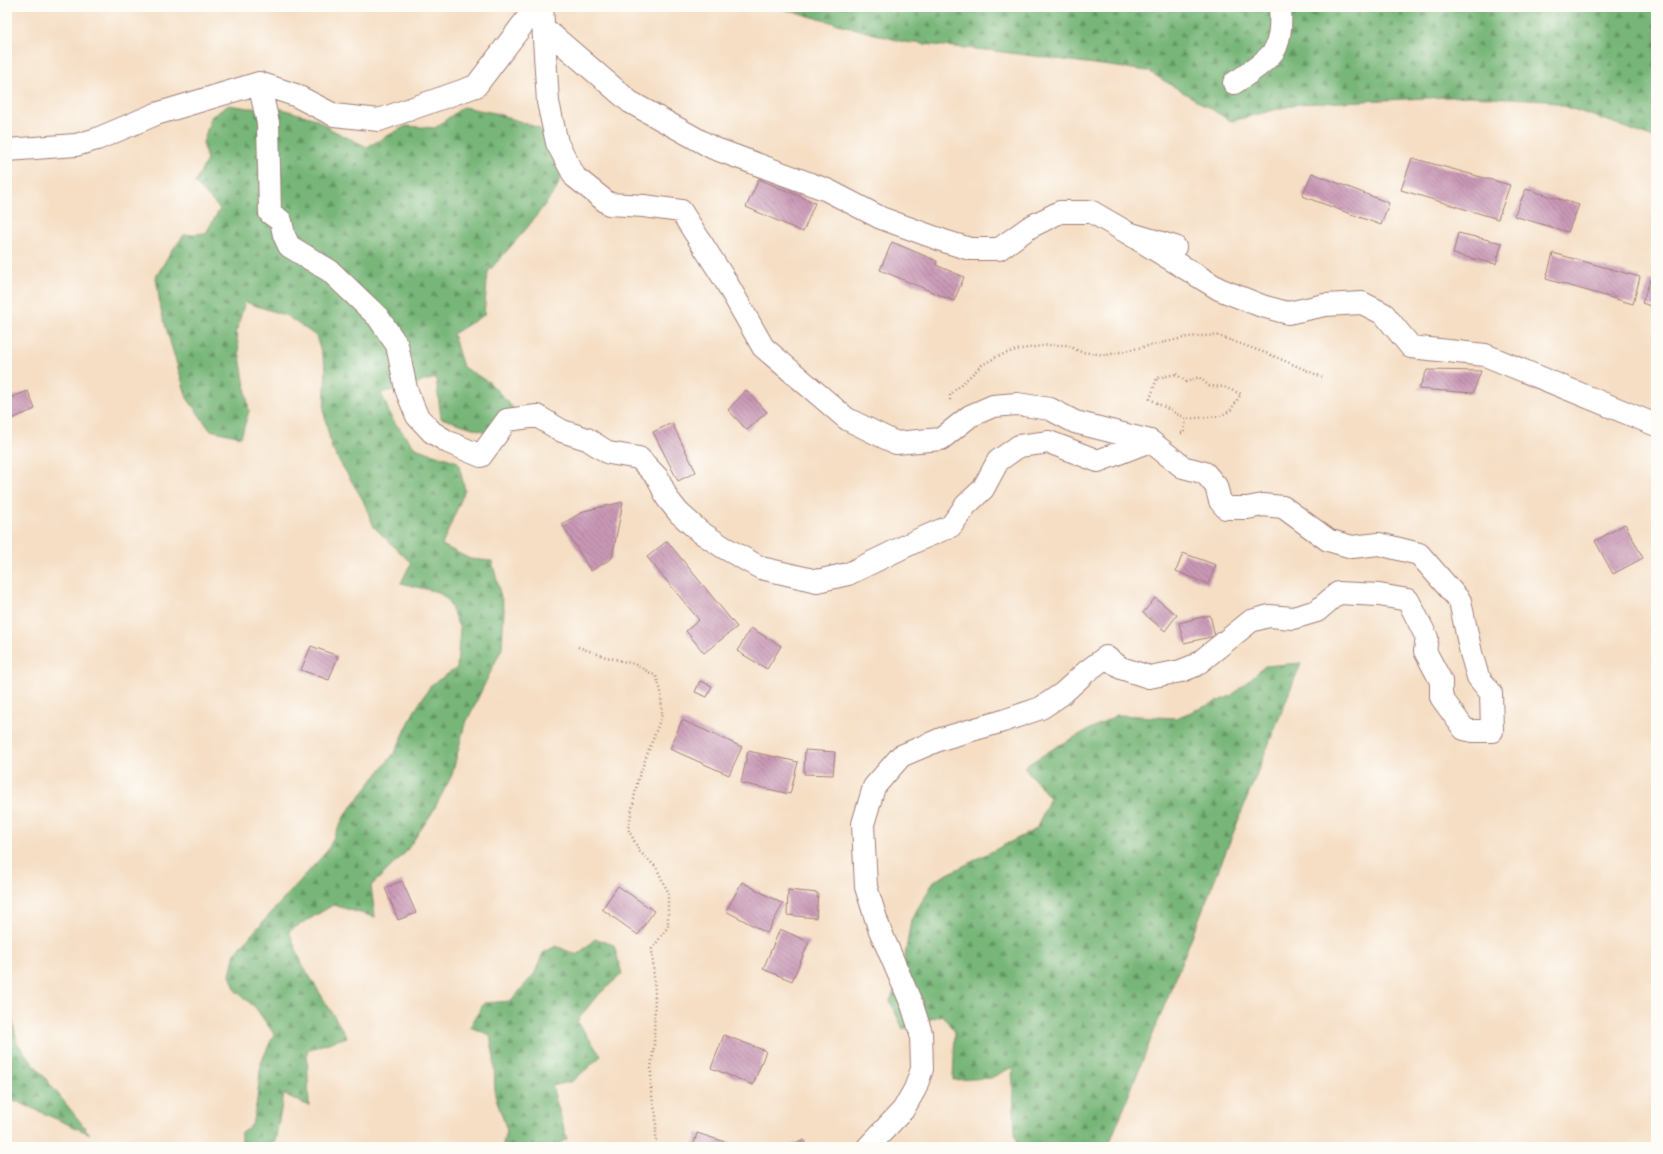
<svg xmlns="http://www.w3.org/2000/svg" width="1663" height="1154" viewBox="0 0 1663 1154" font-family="Dekko,sans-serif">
<defs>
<pattern id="forest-firs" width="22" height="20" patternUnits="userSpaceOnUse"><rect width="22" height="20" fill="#77b678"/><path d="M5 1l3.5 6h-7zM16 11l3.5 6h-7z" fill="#649363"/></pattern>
<pattern id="building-back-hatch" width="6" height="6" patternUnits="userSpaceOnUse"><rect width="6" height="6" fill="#c897b5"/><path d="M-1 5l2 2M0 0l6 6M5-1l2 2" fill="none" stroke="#a47b93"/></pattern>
</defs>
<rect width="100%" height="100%" fill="#fdfcf7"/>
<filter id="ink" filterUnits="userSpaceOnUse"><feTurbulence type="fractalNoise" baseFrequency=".025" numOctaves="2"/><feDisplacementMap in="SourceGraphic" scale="8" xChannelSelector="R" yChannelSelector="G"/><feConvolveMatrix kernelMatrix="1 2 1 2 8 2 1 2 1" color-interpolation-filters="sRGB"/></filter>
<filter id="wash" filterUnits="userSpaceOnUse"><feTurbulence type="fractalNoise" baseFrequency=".012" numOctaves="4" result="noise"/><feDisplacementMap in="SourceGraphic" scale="16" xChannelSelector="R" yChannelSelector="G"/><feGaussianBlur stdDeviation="0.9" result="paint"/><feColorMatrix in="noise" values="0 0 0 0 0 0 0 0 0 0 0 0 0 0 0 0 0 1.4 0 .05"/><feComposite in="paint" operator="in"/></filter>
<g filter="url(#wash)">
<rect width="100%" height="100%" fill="#f5dec4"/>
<!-- forest -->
<path fill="url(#forest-firs)" stroke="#606a52" d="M776,7H1656V139L1611,122L1546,100L1469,96L1298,104L1231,121L1148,71L995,51L904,42Z
M229,105L248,108L282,109L316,119L332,130L367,147L406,126L435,128L463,107L495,113L539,128L567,158L556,190L527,228L488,272L484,315L453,334L463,367L490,383L516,411L498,436L441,418L436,378L381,393L392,419L415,448L458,462L465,490L442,545L470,559L492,561L504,609L502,648L464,727L452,775L432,813L405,853L371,886L375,917L333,905L289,931L302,964L347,1037L307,1050L309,1106L284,1094L275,1141L269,1147H241V1132L252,1125L257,1100L261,1063L274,1034L255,1007L236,991L230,975L235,953L327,851L345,815L395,752L414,712L431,685L457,668L460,629L448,600L438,592L401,583L411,563L374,527L363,500L332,449L324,413L326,368L316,336L287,316L245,302L236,332L249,411L241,437L210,430L187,398L161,311L156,277L170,253L184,235L206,233L220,209L195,183L207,160L203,143L211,117Z
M1301,663L1108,1147H1019L1015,1133L1012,1067L991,1078L953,1080L955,1032L942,1015L903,1029L890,1001L903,969L911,920L934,881L1036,829L1050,798L1024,767L1056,747L1117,715L1176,718L1231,696L1265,666Z
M595,939L614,945L622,974L596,997L577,1021L601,1056L573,1081L552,1086L567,1139L553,1147H502L507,1130L495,1095L494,1058L490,1035L470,1027L484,1003L511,1001L535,973L543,953L556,946L577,955Z
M7,990L17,1043L90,1134L7,1097Z"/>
<g id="blocks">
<!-- building -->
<path fill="url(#building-back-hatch)" d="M1412,158L1510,185L1498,219L1401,190Z
M1312,173L1389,203L1381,225L1302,196Z
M759,179L815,203L803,232L746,207Z
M1526,189L1579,205L1568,232L1514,216Z
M1458,233L1502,243L1496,264L1453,254Z
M892,242L937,261L936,265L964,277L954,301L880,270Z
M1553,253L1640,277L1633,304L1546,279Z
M1650,280L1656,282V308L1642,303Z
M1427,370L1481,371L1473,393L1419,389Z
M746,390L767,412L747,430L728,410Z
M28,391L35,409L7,421V399Z
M672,423L696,472L678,481L653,432Z
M623,502L612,558L591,571L562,524L584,511Z
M1625,524L1643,558L1613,574L1595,541Z
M667,541L737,627L704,653L686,631L699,620L647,557Z
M1183,553L1216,565L1208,584L1176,571Z
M1155,598L1177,615L1165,631L1143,613Z
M1210,615L1215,636L1184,643L1179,623Z
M751,628L781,646L767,669L737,651Z
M311,646L338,656L329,680L301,670Z
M700,681L712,686L707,697L695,692Z
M682,720L742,747L729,775L670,749Z
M805,750L835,752L833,775L804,774Z
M748,751L798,762L790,794L741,783Z
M402,881L416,913L398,920L385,888Z
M742,882L783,904L767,933L726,911Z
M618,886L654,911L638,935L602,909Z
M788,890L818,893L816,918L787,915Z
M780,929L809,942L792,981L763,969Z
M724,1035L766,1051L753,1085L711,1068Z
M697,1133L741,1147H693Z
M804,1140L807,1147H788Z"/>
</g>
</g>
<g filter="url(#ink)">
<use href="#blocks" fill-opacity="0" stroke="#a07e78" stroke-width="1"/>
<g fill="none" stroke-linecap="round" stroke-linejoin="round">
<defs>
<path id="street" d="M544,28L630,102L713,148L827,190L881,218L947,242L970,249H999L1030,227L1060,212H1092L1128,233
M259,83L268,123L270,213L281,221L284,235L289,246L330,271L378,317L397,345L406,389L417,416L432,432L448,442L481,456L507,420L537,416L562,431L587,439L609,453L639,458L658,478L667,498L679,513L699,531L723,547L761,568L817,581L848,574L918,540L951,526L966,505L983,489L998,461L1019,446L1049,442L1098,461L1150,441L1075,422L1050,409L1017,404L993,406L970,416L941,439L896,443L847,419L763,347L725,280L681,211L644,206L609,204L575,177L557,143L548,102L542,7
M1234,83C1244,77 1272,58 1276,47C1281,34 1281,21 1280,7
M7,150L76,145L97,139L156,114L259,83L295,95L334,115L379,120L476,86L536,7
M1175,247L1128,233L1219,289L1262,306L1288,313L1325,305L1362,303L1384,314L1411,347L1485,355L1656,425
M868,1147L903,1110L915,1089L922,1069L921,1033L912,1005L879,928L866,887L863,824L874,787L901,756L941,739L1003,721L1041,708L1062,694L1086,672L1106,657L1121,668L1149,677L1181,671L1196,665L1251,621L1269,616L1293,618L1317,611L1338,593L1379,595L1408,600L1427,638L1425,651L1441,681V697L1464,729L1473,731H1492L1491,693L1478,677L1471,653L1460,601L1419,554L1379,544L1352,547L1328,540L1283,507L1263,505L1247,508H1226L1220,501L1216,486L1205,473L1183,467L1150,441"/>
</defs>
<!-- street casing -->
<use href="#street" stroke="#a07e78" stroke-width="24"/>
<!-- path -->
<path stroke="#a07e78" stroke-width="2.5" stroke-dasharray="1 3" stroke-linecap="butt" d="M1176,374L1186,382L1199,377L1209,386L1224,387L1241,394L1230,411L1220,416L1186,419L1150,399L1157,378Z
M950,400V395L982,365L998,356L1016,350L1048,345H1067L1081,352L1107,355L1188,337L1216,335L1271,355L1322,377
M1181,433H1184L1186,419
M578,647L606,657L634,664L656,676L661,691L662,715L638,779L628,829L640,852L656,867L668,892V927L652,949L655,994L654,1046L651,1068V1091L656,1116V1147"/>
<!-- street -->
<use href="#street" stroke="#fff" stroke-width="22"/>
</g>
</g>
<!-- margin -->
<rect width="1663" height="1154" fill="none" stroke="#fdfcf7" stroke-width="24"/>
</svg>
